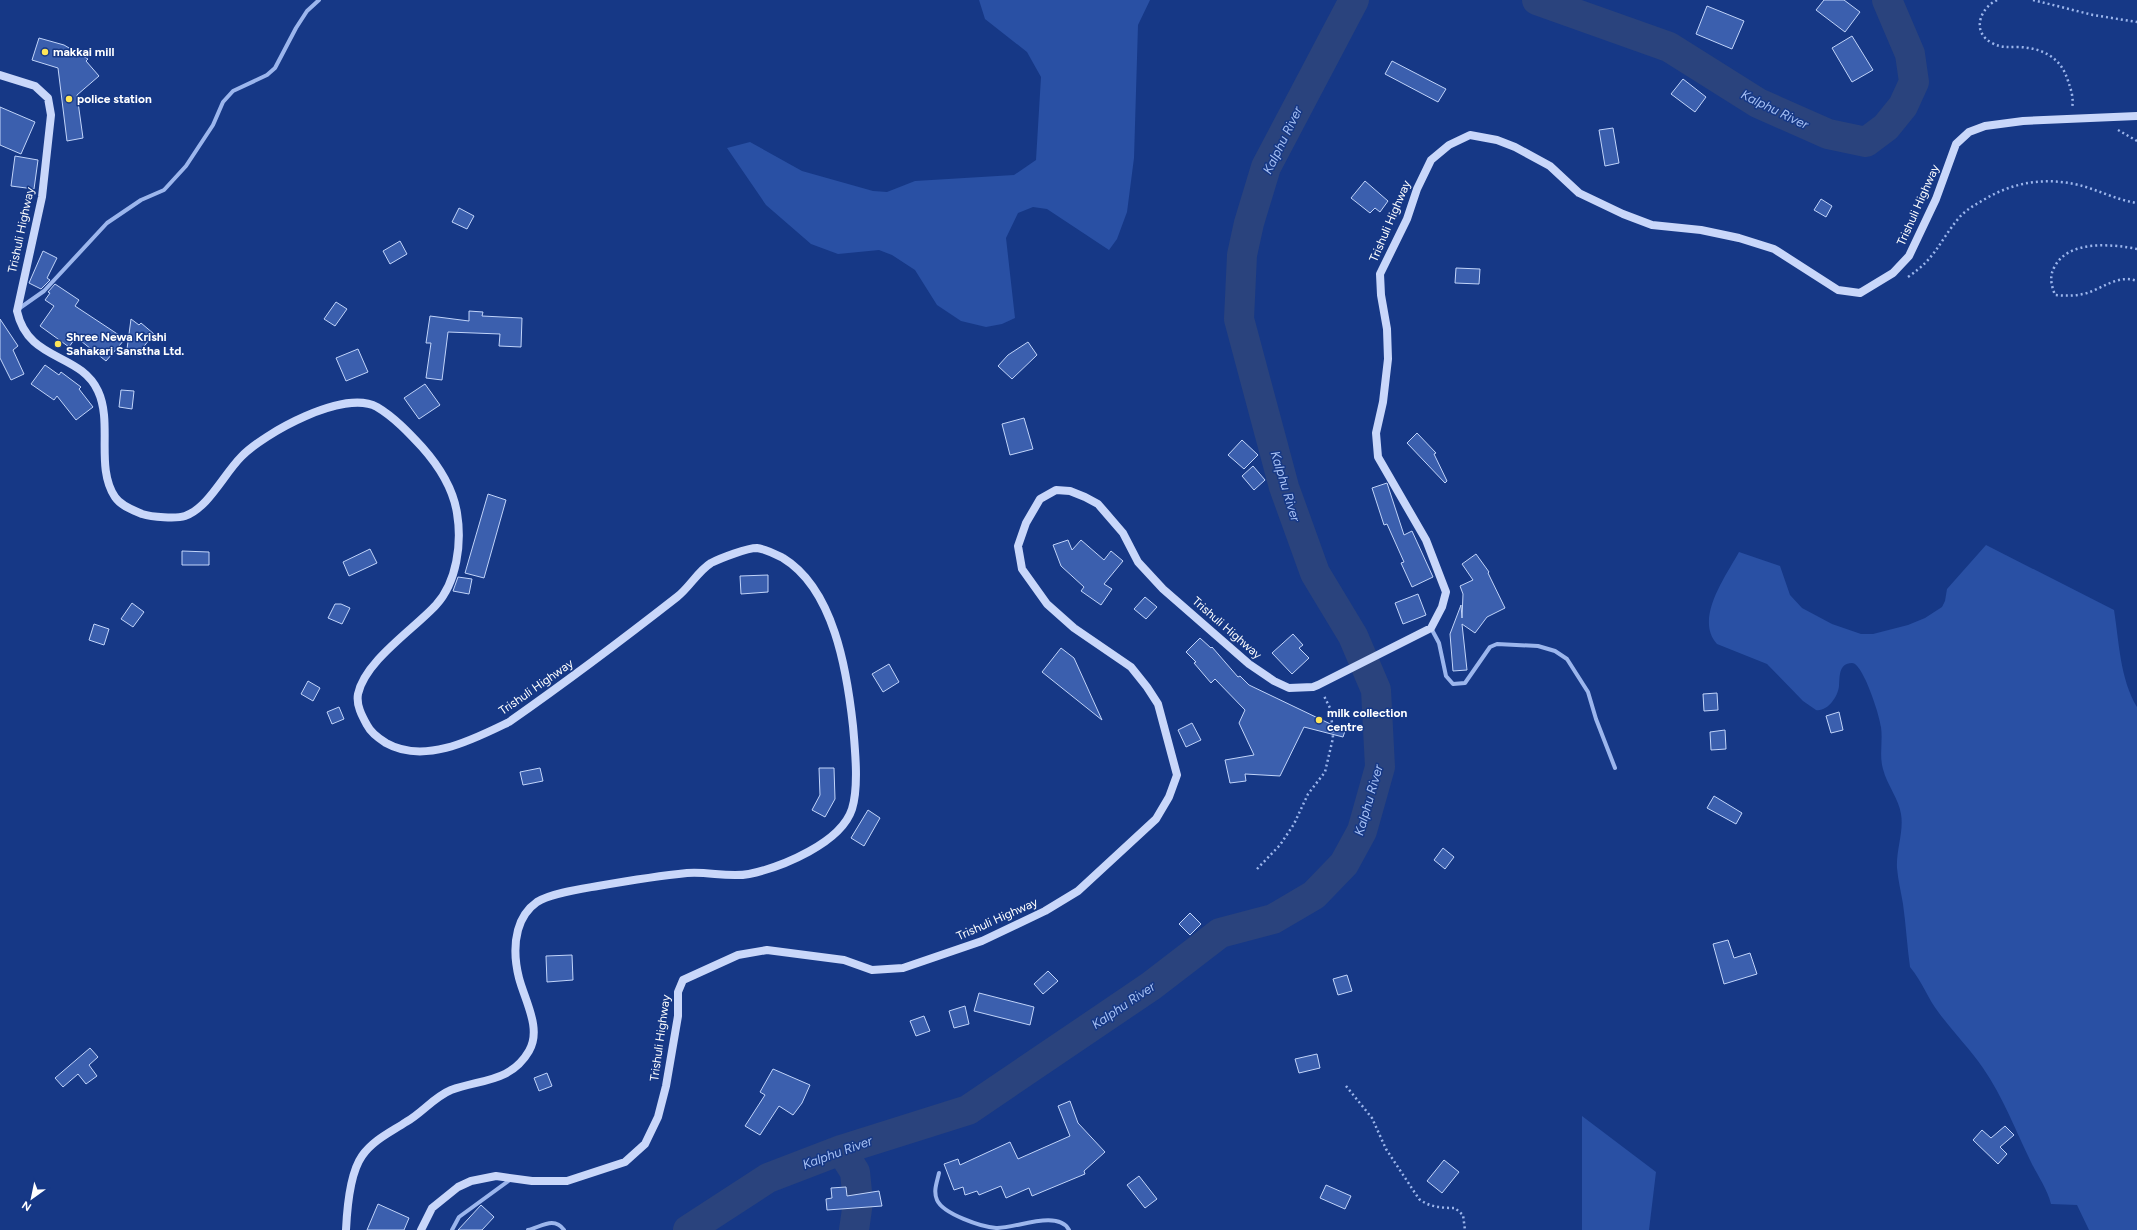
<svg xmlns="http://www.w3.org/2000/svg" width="2137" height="1230" viewBox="0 0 2137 1230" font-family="Figtree,sans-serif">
<rect width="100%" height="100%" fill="#163886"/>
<!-- green -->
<path fill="#2950a4" d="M979,0H1150L1138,25L1134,158L1127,212L1117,239L1109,250L1047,209L1033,207L1018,213L1006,238L1015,318L1002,324L986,327L961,321L937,305L915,270L892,255L879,250L838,254L811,244L766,205L727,148L750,142L802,171L873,191L887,192L915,181L1014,175L1036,160L1041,77L1027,52L985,19Z
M1986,545L2114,610C2119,641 2120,679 2137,707V1230H2089L2077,1205L2051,1204C2047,1188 2037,1175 2030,1160C2015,1129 2003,1097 1983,1068C1970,1049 1953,1032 1939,1013C1928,999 1922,981 1910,967C1907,946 1906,925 1903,904C1901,892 1898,880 1897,868C1896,850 1904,832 1901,814C1899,799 1887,785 1883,769C1879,755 1883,742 1881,727C1880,716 1863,663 1852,663C1838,663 1840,678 1839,686C1838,697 1827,712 1816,710L1803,701L1767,664L1717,644C1694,619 1726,576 1739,552L1780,566L1790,595L1802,608L1832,624L1861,634H1873L1908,625L1925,618L1942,607L1945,601L1947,589Z
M1582,1116L1656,1172L1649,1230H1582Z"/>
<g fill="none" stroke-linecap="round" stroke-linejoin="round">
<!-- river -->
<path stroke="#2a437d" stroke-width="30" d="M1537,0L1669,47L1758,103L1828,134L1866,142L1886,127L1903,106L1914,82L1910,54L1887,0
M841,1150L855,1172L858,1202L854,1230
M688,1230L768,1178L841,1150L968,1110L1151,986L1220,933L1273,919L1314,895L1344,864L1362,831L1380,767L1376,690L1353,636L1315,573L1284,487L1239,319L1242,255L1249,223L1266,167L1354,0"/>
</g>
<!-- building -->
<path fill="#3b5fae" stroke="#c1d4fa" d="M1824,0H1844L1860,12L1845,32L1816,10Z
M1707,6L1744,21L1732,49L1696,34Z
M1852,36L1873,70L1852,82L1832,48Z
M39,38L64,45L88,59L86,61L99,76L77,95L83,138L67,141L58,68L32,60Z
M1392,61L1446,89L1438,102L1385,74Z
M1683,79L1706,97L1695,112L1671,94Z
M0,107L35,122L21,154L0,145Z
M1613,128L1619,163L1605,166L1599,130Z
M15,156L38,160L34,189L11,186Z
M1365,181L1388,201L1380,212L1375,208L1370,213L1351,198Z
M1821,199L1832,206L1826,217L1814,210Z
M459,208L474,216L467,229L452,222Z
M400,241L407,254L390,264L383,251Z
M43,251L57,258L47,278L50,280L41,289L29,283Z
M1456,268L1480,269L1479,284L1455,283Z
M55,284L79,300L75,306L125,339L106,361L76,337L69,347L40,326L54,306L45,300L50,293L48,292Z
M336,302L347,309L335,326L324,319Z
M469,311L483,312L482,316L522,318L521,347L499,346L500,334L448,332L442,380L426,378L431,343H426L430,316L469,321Z
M0,319L18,346L13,350L24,374L11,380L0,358Z
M131,319L139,325L141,323L154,334L136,356L127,349Z
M1028,342L1037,355L1012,379L998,366L1008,355Z
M358,349L368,372L346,381L336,358Z
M45,365L59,375L61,372L81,387L79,389L93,407L76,420L57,396L54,400L31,384Z
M425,384L440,405L419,419L404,398Z
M121,390L134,391L132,409L119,407Z
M1024,418L1033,449L1010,455L1002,424Z
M1417,433L1436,453L1434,454L1447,481L1445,483L1407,443Z
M1242,440L1258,455L1244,469L1228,455Z
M1253,466L1265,480L1254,490L1242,476Z
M1387,483L1404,535L1412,531L1433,577L1412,587L1401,563L1404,562L1387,524L1384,525L1372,488Z
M488,494L506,500L484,578L465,573Z
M1068,540L1072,550L1081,540L1104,560L1111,551L1123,561L1104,584L1112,589L1101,605L1081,591L1084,587L1061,566L1053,545Z
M370,549L377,563L349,576L343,562Z
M182,551L209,552V565H182Z
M1476,554L1489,572L1488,573L1505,608L1487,617L1475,633L1462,624L1467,670L1453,671L1450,634L1461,605L1462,618L1463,594L1460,586L1473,580L1462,564Z
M768,575V592L741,594L740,576Z
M458,577L472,579L469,594L453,591Z
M1418,594L1426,615L1403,624L1395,603Z
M1145,597L1157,607L1146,619L1134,609Z
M132,603L144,612L133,627L121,619Z
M335,604H341L350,608L342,624L328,618Z
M94,624L109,629L104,645L89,640Z
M1293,634L1303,645L1299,648L1309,658L1292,674L1272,653Z
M1200,638L1211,648L1212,647L1238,677L1240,676L1249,685L1345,731L1343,737L1304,727L1280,776L1245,774L1246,781L1230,783L1225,760L1254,755L1239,723L1245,710L1215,679L1211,683L1194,663L1196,662L1186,652Z
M1061,648L1074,658L1102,720L1042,672Z
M889,664L899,682L883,692L872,674Z
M308,681L320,688L313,701L301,694Z
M1717,693L1718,710L1704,711L1703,694Z
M339,707L344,719L332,724L327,712Z
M1839,712L1843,730L1831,733L1826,716Z
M1192,723L1201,740L1186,747L1178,730Z
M1725,730L1726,749L1711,750L1710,732Z
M540,768L543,781L523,785L520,772Z
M819,768H834L835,799L825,817L812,810L820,795Z
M1714,796L1742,813L1736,824L1707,808Z
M868,810L880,818L864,846L851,838Z
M1443,848L1454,857L1445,869L1434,860Z
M1190,913L1201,924L1190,935L1179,924Z
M1728,940L1734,958L1750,953L1757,974L1724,984L1713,944Z
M572,955L573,980L547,982L546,956Z
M1048,971L1058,981L1043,994L1034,984Z
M1347,975L1352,991L1338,995L1333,979Z
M979,993L1034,1007L1030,1025L974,1011Z
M965,1006L969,1024L954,1028L949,1011Z
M924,1016L930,1031L916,1036L910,1021Z
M90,1048L98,1057L89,1065L97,1076L86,1084L78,1074L63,1087L55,1078Z
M1317,1054L1320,1068L1299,1073L1295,1059Z
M773,1069L810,1085L802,1103L793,1115L779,1106L760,1135L745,1126L765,1095L760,1092Z
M547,1073L552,1086L539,1091L534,1078Z
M1070,1101L1078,1123L1105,1152L1084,1171L1085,1174L1032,1196L1029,1188L1006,1198L1001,1186L979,1195L977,1191L965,1195L963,1187L954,1190L944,1164L958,1159L960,1165L1010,1142L1018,1159L1070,1136L1058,1106Z
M2005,1126L2014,1135L2000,1147L2007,1154L1998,1164L1973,1140L1982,1130L1991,1138Z
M1444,1160L1459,1172L1442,1193L1427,1181Z
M1139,1176L1157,1199L1145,1208L1127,1185Z
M1326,1185L1351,1196L1345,1209L1320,1198Z
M846,1187L847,1196L879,1191L882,1206L827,1210L826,1199L832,1198L831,1188Z
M378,1204L409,1218L404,1230H367Z
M481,1205L494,1217L482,1230H458Z"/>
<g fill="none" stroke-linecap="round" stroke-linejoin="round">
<!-- path -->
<path stroke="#9cb6ed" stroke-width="2.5" stroke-dasharray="2 3" stroke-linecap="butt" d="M1997,0C1980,8 1971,32 1992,43C2001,48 2009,47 2019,47C2042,48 2061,57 2068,81C2071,89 2074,99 2072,108
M2033,0L2093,15L2137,22
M2118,130L2137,141
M2137,249C2112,244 2069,240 2055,266C2049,276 2051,284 2055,295C2066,296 2076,296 2087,293C2103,288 2119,274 2137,281
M1908,277C1936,258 1939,242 1958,219C1965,210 1975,205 1985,199C2014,182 2045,177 2079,185C2098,190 2117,200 2137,203
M1257,869L1280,845L1294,824L1308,794L1325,772L1333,738L1331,710L1324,696
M1346,1086L1372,1118L1386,1149L1419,1199C1429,1207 1442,1208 1455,1208L1463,1215L1465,1230"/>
<!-- street -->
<path stroke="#9cb6ed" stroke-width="4" d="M17,310L44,291L107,223L141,200L164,190L186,166L213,125L223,102L233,91L267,75L275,68L296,28L307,11L319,0
M1431,628L1439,643L1446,676L1453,684L1465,683L1490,647L1497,644L1538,646L1555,651L1567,659L1588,692L1596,719L1615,768
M939,1173C937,1182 933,1191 937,1200C943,1214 982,1227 996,1228C1014,1229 1058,1209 1069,1230
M452,1230L459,1217L511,1179
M528,1230C541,1227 554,1216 564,1230"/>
<!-- secondary -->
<path stroke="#c9d7fa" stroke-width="8" d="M0,75L35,86L48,98L51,115L42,197L17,311C28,362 80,352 98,391C113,423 95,467 115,497C121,506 133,510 142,514C152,517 176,519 185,516C208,508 224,474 241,457C264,433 344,389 377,407C394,417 409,433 422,447C438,465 453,488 457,513C462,543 457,582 436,605C414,629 365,661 358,694C356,705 362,716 367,725C371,733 378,738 386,743C425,765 474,739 509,722C566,682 622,640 677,597C689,588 698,571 711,563C721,558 747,548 757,548C766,549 775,554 783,558C834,589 847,671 853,726C855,749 859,787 852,809C841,843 782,867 749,874C728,878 708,871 687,873C657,876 627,881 598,886C581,889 552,893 537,902C527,909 521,919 518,930C514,945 515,962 519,978C525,1001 542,1029 529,1051C511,1082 482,1079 451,1090C434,1097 422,1113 406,1122C391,1132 373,1140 362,1156C350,1173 347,1209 346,1230
M421,1230L432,1208L458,1187L471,1181L496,1176L532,1181H567L625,1162L645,1144L658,1117L666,1086L678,1016V992L683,980L738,955L767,950L844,960L872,970L903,968L982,941L1045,911L1078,891L1156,819L1169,797L1177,775L1158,704L1147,687L1131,667L1074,628L1047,604L1022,569L1018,546L1026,523L1040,499L1056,490L1070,491L1085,497L1098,504L1123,533L1138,562L1163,589L1249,664L1274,681L1289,688L1313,687L1318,685L1431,628L1442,607L1446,592L1426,540L1378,457L1376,433L1383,402L1388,359L1387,329L1381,295L1380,274L1407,219L1417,189L1431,160L1449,145L1470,135L1497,140L1515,147L1550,166L1579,193L1623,214L1652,225L1701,230L1739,238L1774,249L1838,290L1860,293L1893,273L1909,256L1936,199L1956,144L1969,132L1985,126L2023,121L2137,116"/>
</g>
<!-- markers -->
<g fill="#ffe558" stroke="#163886" stroke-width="1.5">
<circle cx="45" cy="52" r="4"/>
<circle cx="69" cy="99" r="4"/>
<circle cx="58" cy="344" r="4"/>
<circle cx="1319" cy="720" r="4"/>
</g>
<g text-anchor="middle" stroke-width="3" stroke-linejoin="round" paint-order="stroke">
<!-- poi labels -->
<g font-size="12" font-weight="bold" fill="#fff" stroke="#163886" text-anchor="start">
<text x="53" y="56">makkai mill</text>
<text x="77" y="103">police station</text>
<text x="66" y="341">Shree Newa Krishi<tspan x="66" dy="14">Sahakari Sanstha Ltd.</tspan></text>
<text x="1327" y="717">milk collection<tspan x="1327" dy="14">centre</tspan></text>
</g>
<!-- street labels -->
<g font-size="12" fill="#fff" stroke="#163886">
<text transform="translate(1918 205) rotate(-66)" y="4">Trishuli Highway</text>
<text transform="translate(1390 221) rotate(-67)" y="4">Trishuli Highway</text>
<text transform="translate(21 230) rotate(-78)" y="4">Trishuli Highway</text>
<text transform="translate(1227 628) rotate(41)" y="4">Trishuli Highway</text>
<text transform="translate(536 687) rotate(-35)" y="4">Trishuli Highway</text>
<text transform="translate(997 919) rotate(-24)" y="4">Trishuli Highway</text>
<text transform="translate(660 1038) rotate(-82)" y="4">Trishuli Highway</text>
</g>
<!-- water labels -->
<g font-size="13" font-style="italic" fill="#a7c1f5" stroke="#163886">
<text transform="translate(1775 109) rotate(26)" y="5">Kalphu River</text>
<text transform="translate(1282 140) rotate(-64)" y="5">Kalphu River</text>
<text transform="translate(1286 486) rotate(73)" y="5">Kalphu River</text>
<text transform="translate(1368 800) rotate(-74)" y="5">Kalphu River</text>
<text transform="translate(1123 1005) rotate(-34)" y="5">Kalphu River</text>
<text transform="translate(837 1152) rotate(-20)" y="5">Kalphu River</text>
</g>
</g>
<!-- north arrow -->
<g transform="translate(32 1198) rotate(213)" stroke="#163886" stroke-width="3" paint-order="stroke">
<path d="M0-3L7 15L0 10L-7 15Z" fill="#ffffff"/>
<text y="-6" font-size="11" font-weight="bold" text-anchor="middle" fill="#ffffff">N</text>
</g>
</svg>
